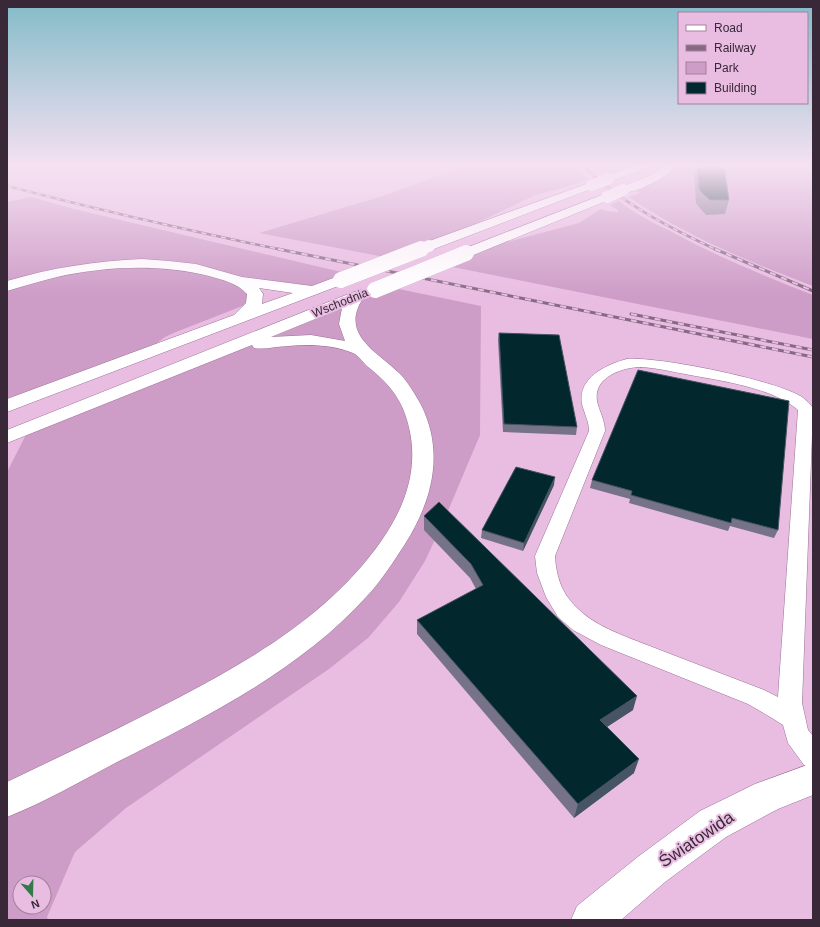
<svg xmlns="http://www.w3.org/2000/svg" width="820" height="927" viewBox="0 0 820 927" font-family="Helvetica,sans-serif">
<rect width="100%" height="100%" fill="#e9bde2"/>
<!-- green -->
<path fill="#cd9cc7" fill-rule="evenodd" d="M471,166H574L588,179L567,187L535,195L429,246L395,259L259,233L386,195L437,176Z
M671,166H813V286C752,263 683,235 629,197L640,193L637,191L668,174L667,170Z
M31,197L74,209L354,275L318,287L239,281L252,294L245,305L176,332L165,337L145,352L7,406V202Z
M619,201C635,214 654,223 672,232C718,257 765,276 813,295V339L438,264L466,253L579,223L601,209L605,211L618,212V210L610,205Z
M384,286L481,306L480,435L445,518L425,561L399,602L368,638L329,669L126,808L75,852L47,917L48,920H7V472L30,427ZM20,883H44V907H20Z"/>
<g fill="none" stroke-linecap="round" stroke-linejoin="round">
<defs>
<path id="service" d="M627,359C658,356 775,380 802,397C806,400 810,404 813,408L802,703L808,730L813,736V769L804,765L788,743L783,725L772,718L748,704L601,645L573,630L558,617L546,597L537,573L535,556L589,431C589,421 584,413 582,404C577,378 607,364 627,359ZM641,367C658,368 674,372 690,375C723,381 773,388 798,410L778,697L764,690C725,675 686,660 647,645C622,635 594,626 575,606C561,592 556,575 555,556L605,431C605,420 599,411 597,401C593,377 623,367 641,367Z"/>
<path id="minor" d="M813,763V795L778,809L726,837L665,882L621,920H571L577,906L639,856L700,811L755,784Z"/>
<path id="tertiary" d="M633,166H648L647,168L612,181L608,182L602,179L604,177Z
M665,166H676C668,177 632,196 619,192L617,190L619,188L651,175Z
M592,182L596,183L598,185L596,187L434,249H424L422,246L424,243Z
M607,193L611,195L613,197L611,199L471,256L466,257L461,256L459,253L461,250Z
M142,259L169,261L196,264L242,277L312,286L336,277L341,276L346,277L348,280L346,283L7,412V399L234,315L246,303L247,294C237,283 223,280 209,276C160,264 107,266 57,277C40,281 24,286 7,291V281C51,268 95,261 142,259ZM259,288L293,293L262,304L263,294Z
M361,290L366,292L369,295L366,298L362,300C340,335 379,353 399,373C408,382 415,394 421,405C445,453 432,501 405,544C393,562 382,580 367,596C299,671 206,717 117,762C81,781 45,802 7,817V782C65,754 123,727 180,697C256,657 332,612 382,540C404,508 418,472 410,432C404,401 391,385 367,366C363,362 358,355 353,353C334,345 309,344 288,346C277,346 265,350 254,348L252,345L7,443V430L351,293ZM342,308L339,324L345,341L311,335L271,337Z"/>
</defs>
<!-- service casing -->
<use href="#service" stroke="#9a7295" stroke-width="1"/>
<!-- minor casing -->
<use href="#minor" stroke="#9a7295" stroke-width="1"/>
<!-- tertiary casing -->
<use href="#tertiary" stroke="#9a7295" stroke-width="1"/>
<!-- service -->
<use href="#service" fill="#fff" fill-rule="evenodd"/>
<!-- minor -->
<use href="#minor" fill="#fff" fill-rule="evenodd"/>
<!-- tertiary -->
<use href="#tertiary" fill="#fff" fill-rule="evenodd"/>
<defs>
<path id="rail-far1" d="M583,166C621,203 670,228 717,250
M7,186C99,210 190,231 283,250"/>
<path id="rail" d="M278,249L813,357
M715,249L813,291
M631,314L813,350"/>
</defs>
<!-- rail-far1 casing -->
<use href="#rail-far1" stroke="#866982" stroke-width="2.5"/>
<!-- rail casing -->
<use href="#rail" stroke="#866982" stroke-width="3"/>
<!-- rail-far1 -->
<use href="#rail-far1" stroke="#e9bde2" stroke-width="1.5" stroke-dasharray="5" stroke-linecap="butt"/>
<!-- rail -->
<use href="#rail" stroke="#e9bde2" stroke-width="2" stroke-dasharray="6" stroke-linecap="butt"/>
<defs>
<path id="tertiary-bridge-far1" d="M592,185L608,179
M607,197L623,190
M419,250L429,246"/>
<path id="tertiary-bridge" d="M341,280L421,249
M375,290L466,253"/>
</defs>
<!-- tertiary-bridge-far1 casing -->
<use href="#tertiary-bridge-far1" stroke="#9a7295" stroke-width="12" stroke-linecap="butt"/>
<!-- tertiary-bridge casing -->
<use href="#tertiary-bridge" stroke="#9a7295" stroke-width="16" stroke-linecap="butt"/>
<!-- tertiary-bridge-far1 -->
<use href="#tertiary-bridge-far1" stroke="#fff" stroke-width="12"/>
<!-- tertiary-bridge -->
<use href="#tertiary-bridge" stroke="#fff" stroke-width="16"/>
</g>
<!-- wall -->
<path fill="#767288" d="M694,166H724L729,200L725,214L706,215L699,207L696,203L694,169Z
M499,333L577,427L576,435L503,432L498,340Z
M592,480L778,530L774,538L730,526L728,531L629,503L630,499L590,488Z
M554,485L523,551L481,538L482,530Z
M424,516L633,710L607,727L634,773L574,818L417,634V620L476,589L470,578L424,530Z"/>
<!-- shaded-wall -->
<path fill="#475463" d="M555,477L554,485L523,551L524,543Z
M637,696L633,710L596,734L600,720Z
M639,759L634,773L574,818L578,804Z"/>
<!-- building -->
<path fill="#02272d" stroke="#475463" d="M697,166H724L729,200H710L702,193L699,189Z
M499,333L559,335L577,427L504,424Z
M638,370L789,401L778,530L732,518L731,523L631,495L632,491L592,480Z
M516,467L555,477L524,543L482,530Z
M439,502L637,696L600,720L639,759L578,804L417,620L483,585L471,564L424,516Z"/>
<!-- sky -->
<linearGradient id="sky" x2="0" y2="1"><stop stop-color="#83bbc8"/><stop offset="0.56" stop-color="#f5e1f2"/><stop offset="1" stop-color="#f5e1f2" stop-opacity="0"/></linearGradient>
<rect width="820" height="296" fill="url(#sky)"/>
<g text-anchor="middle" stroke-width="4" stroke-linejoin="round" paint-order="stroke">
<!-- far-street labels -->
<g font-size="12" fill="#392837" stroke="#e9bde2">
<text transform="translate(340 303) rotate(-22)" y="4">Wschodnia</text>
</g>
<!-- near-street labels -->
<g font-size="17" fill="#392837" stroke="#e9bde2">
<text transform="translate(696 839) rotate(-34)" y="6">Światowida</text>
</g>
</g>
<!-- border -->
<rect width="820" height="927" fill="none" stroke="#392837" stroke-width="16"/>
<!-- legend -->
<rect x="678" y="12" width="130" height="92" fill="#e9bde2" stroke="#a3819e"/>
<rect x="686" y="25" width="20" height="6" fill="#ffffff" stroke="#a3819e"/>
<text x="714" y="32" font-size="12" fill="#392837">Road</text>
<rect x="686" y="45" width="20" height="6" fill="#866982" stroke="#a3819e"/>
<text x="714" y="52" font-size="12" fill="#392837">Railway</text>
<rect x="686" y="62" width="20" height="12" fill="#cd9cc7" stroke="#a3819e"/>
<text x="714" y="72" font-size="12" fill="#392837">Park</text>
<rect x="686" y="82" width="20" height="12" fill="#02272d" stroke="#a3819e"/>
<text x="714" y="92" font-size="12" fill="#392837">Building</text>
<!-- north arrow -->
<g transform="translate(32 895) rotate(160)"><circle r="19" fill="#e9bde2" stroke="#a3819e"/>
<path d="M0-3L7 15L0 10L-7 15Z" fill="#327b48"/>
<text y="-6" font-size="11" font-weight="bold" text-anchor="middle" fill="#392837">N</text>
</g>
</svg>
